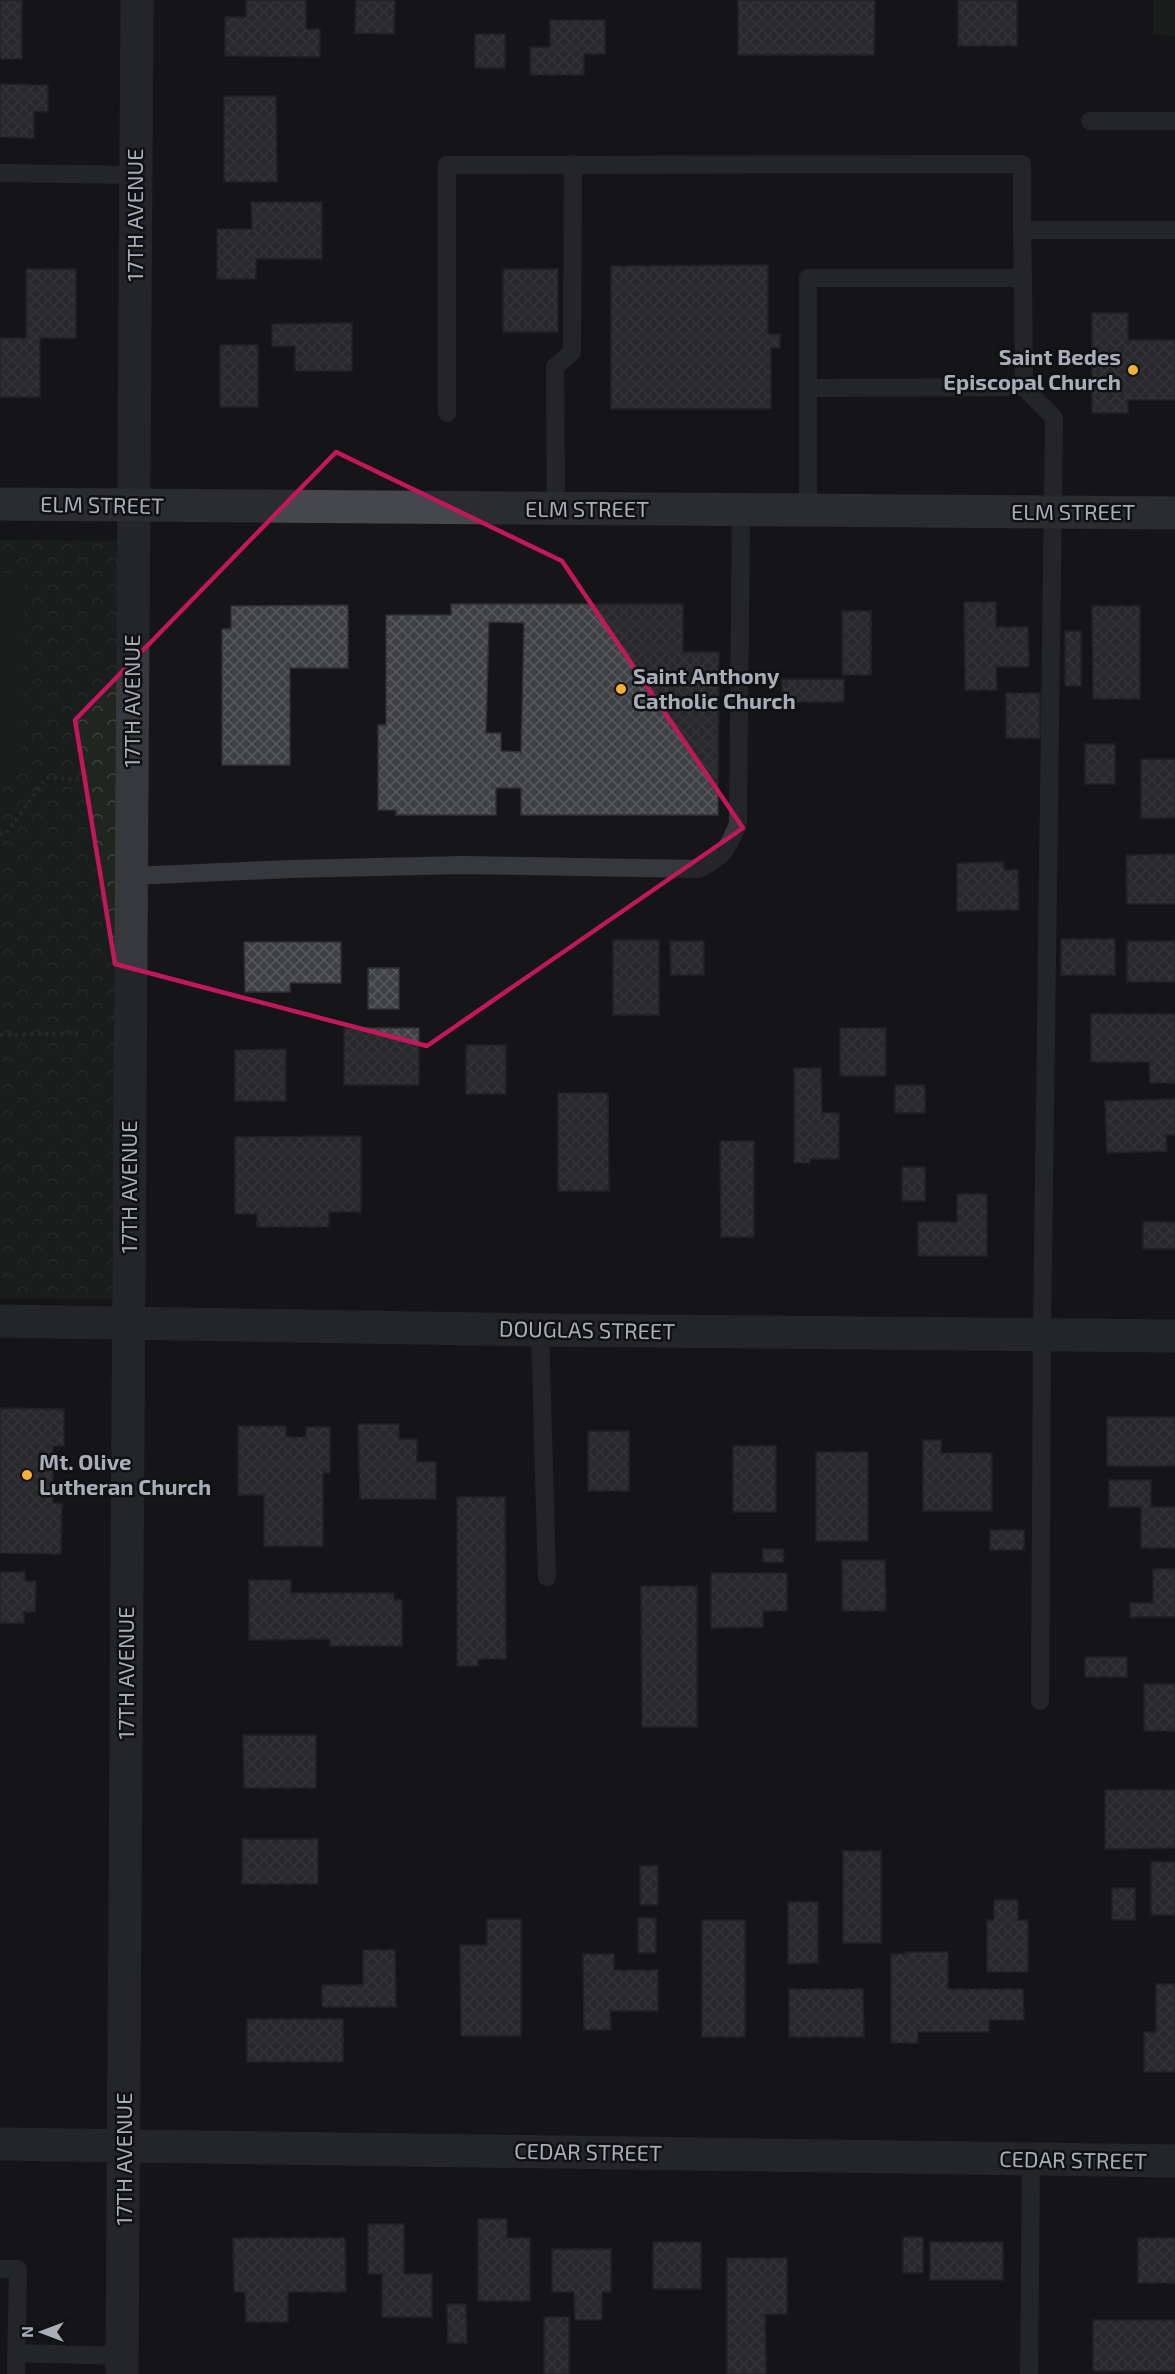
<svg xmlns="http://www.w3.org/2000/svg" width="1175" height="2374" viewBox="0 0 1175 2374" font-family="'Exo 2',sans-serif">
<defs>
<pattern id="forest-crowns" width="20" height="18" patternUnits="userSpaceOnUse" patternTransform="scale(1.5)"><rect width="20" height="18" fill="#1e261f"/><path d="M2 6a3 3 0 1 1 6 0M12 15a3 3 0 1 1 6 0" fill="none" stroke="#3c433d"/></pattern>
<pattern id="building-cross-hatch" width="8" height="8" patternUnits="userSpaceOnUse" patternTransform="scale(1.5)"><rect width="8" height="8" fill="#404145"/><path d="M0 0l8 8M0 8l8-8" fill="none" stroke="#595a5e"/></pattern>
</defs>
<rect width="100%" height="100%" fill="#161618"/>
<!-- forest -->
<path fill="url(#forest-crowns)" d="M0,540L119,541L112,1299L0,1298Z"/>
<!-- pitch -->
<path fill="#1e261f" d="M1153,0H1175V36L1153,34Z
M0,573H24L22,765H0Z"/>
<!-- building -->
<path fill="url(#building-cross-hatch)" stroke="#303034" stroke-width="1.5" fill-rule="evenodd" d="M0,0H22V59H0Z
M246,0H306V29H320V57L225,56V17H246Z
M356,0H395L394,34L355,33Z
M738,0H875L874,55H738Z
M958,0H1017V46H958Z
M550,20H605V54H584V75H530V47H550Z
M475,34H505V68H475Z
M0,84L48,85V112L34,111V138L0,137Z
M224,96H276L277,182H224Z
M251,202H322V259H256V279H217V229H252Z
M768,265V334H780V348H771V409H611V266Z
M26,269H76V338H40V397H0V338H26Z
M503,269H558V332H503Z
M1092,313H1128V340H1175V400H1128V413H1092Z
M352,323V371H295V346H272V324Z
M220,345H258V407H220Z
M964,602H996V627H1028L1029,667H996L997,690H965Z
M451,604H683V652H719L718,815H521V788H496V815H396V810H378V725H386V615H451ZM489,622L524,623L521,752L501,751V733H486Z
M348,605V668H290V765H222V629H231V606Z
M1092,606H1140V699H1093Z
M842,611H871V675H842Z
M1065,631H1081V686H1065Z
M782,679H844V702H782Z
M1006,693H1040V738H1006Z
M1085,744H1115V784H1085Z
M1141,759H1175V818H1141Z
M1175,854V904H1127L1126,855Z
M1003,862L1004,870H1018L1019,910L957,911V863Z
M1061,939H1115V975H1061Z
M613,940H659V1015H613Z
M670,941H704V975H671Z
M1127,941H1175V982H1127Z
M244,942H341V983H290V992H245Z
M368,968H399V1009H368Z
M1091,1014H1175V1083H1150L1149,1062H1091Z
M344,1028H419V1085H344Z
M840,1028H886V1076H840Z
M466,1045H506V1094H466Z
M286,1049V1101H235V1050Z
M794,1068H821L822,1113H839V1159H810V1163H794Z
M895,1085H925V1113H895Z
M558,1093H608L609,1191H558Z
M1175,1099V1135H1166L1167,1151L1107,1153L1105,1101Z
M361,1136V1212H329V1227H257V1214H235V1137Z
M720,1141H754V1237H721Z
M902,1167H925V1201H902Z
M957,1194H987V1256H918V1222H957Z
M1143,1222H1175V1249H1143Z
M0,1408L64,1409V1446H53V1503H62L61,1554L0,1553Z
M1107,1417H1175V1466H1107Z
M358,1424H399V1439H417V1462H436V1499H360Z
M238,1426H286V1437H306V1427H330V1473H323V1546H264V1495H238Z
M588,1431H629V1491H588Z
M923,1440H941V1453H992V1511H923Z
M733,1446H776V1512H733Z
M816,1452H868V1541H816Z
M1109,1480H1151V1507H1175V1548H1141V1507H1109Z
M457,1497H505L506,1659H478V1666H457Z
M990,1530H1024V1550H990Z
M763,1549H783L784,1562H763Z
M842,1560H885L886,1611H842Z
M1153,1569H1175V1617H1130V1603H1153Z
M0,1572H25V1581H36L35,1612H24V1623H0Z
M711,1573H787V1611H763V1627L711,1628Z
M249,1580H291V1593H394V1600H402V1646H330V1639L249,1640Z
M641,1586H697V1727H642Z
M1085,1657H1127V1677H1085Z
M1144,1684H1175V1731H1144Z
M243,1735H316V1788H244Z
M1105,1790H1175V1848L1105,1849Z
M242,1839H318V1884H242Z
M843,1851H881V1943H843Z
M1151,1862H1175V1915H1151Z
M640,1866H658V1905H640Z
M1112,1888H1135V1920H1112Z
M994,1900H1018V1920H1028V1972H987V1920H994Z
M788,1902H818V1963L788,1964Z
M638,1918H656V1953H638Z
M487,1919H521V2036H461L460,1945H487Z
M702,1920H745V2037H702Z
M363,1950H395L396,2007H322V1985H363Z
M905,1952H948V1989H1023L1024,2020H989V2032H918V2043H891V1954H905Z
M583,1954H614V1970H658V2011H610L611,2030H584Z
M1156,1984H1175V2072H1144V2032H1156Z
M789,1989H863L864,2037H789Z
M247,2019H343V2062H247Z
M478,2219H507V2238H530V2301H478Z
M368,2224H404V2274H432V2317H382V2274H368Z
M903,2237H923V2273H903Z
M233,2238H345L346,2292H288V2322H246L245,2292H234Z
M1138,2238H1175V2283H1138Z
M653,2242H701V2289H653Z
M930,2242H1003V2280H930Z
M552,2249H611V2292H602V2320H575L574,2292H552Z
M727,2258H787V2314H765L766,2374H727Z
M447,2304H466L467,2343H448Z
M544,2317H569V2374H544Z
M1093,2320H1175V2371H1093Z"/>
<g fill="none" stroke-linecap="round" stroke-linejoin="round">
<!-- path -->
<path stroke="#3d3f44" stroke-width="4" stroke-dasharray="3 4.5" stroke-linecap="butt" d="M0,834H6L46,778L86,779
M0,1035L81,1033"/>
<!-- lane -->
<path stroke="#37383d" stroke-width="18" d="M1090,121H1175
M0,173L136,175
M1024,387L1054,418L1042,1334L1040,1701
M808,388L1024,387L1023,278
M447,413V165L1022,164V230
M556,509L555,367L572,352L573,164
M808,510V278H1023L1022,230H1175
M131,876L291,869L463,865L699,869C723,857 728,848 738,824L741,510
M540,1330L547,1577
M0,2269H18L16,2374
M16,2353L122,2356
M1029,2374L1031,2160"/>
<!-- street -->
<path stroke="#37383d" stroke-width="33" d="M0,1321L540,1330L1175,1336
M0,2144L1175,2161
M122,2374L137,0"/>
<!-- secondary -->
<path stroke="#45474d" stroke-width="33" d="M0,504L1175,513"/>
</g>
<!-- marked area -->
<path d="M0 0H1175V2374H0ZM336,452L562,561L743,828L427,1046L115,964L75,720Z" fill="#161618" fill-opacity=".55" fill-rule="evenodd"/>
<path fill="none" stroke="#c2185b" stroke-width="4.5" stroke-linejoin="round" d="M336,452L562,561L743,828L427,1046L115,964L75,720Z"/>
<!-- markers -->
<g fill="#f2b134" stroke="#111113" stroke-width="2">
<circle cx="1133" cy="370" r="6"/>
<circle cx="621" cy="689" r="6"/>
<circle cx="27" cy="1475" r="6"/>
</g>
<g text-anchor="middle" stroke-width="5" stroke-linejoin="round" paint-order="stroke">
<!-- street labels -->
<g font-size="22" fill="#a8adb8" stroke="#111113">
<text transform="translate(135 215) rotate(-90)" y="8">17TH AVENUE</text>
<text transform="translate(102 505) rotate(1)" y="8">ELM STREET</text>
<text x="587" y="517">ELM STREET</text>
<text x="1073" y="520">ELM STREET</text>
<text transform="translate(132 701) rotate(-90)" y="8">17TH AVENUE</text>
<text transform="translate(129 1187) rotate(-90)" y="8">17TH AVENUE</text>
<text transform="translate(587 1330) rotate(1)" y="8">DOUGLAS STREET</text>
<text transform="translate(126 1673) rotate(-90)" y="8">17TH AVENUE</text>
<text transform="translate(588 2152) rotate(1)" y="8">CEDAR STREET</text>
<text transform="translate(124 2159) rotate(-90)" y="8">17TH AVENUE</text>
<text transform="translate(1073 2160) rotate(1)" y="8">CEDAR STREET</text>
</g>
<!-- poi labels -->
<g font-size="22" font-weight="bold" fill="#a8adb8" stroke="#111113" text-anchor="start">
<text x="1121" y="365" text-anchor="end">Saint Bedes<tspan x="1121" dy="25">Episcopal Church</tspan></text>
<text x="633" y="684">Saint Anthony<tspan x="633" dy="25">Catholic Church</tspan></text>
<text x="39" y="1470">Mt. Olive<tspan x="39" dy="25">Lutheran Church</tspan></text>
</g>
</g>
<!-- north arrow -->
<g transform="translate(42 2332) rotate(270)" stroke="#111113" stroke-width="4.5" paint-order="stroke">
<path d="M0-4.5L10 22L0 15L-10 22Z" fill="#a8adb8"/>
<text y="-9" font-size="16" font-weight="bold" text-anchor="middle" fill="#a8adb8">N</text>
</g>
</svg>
